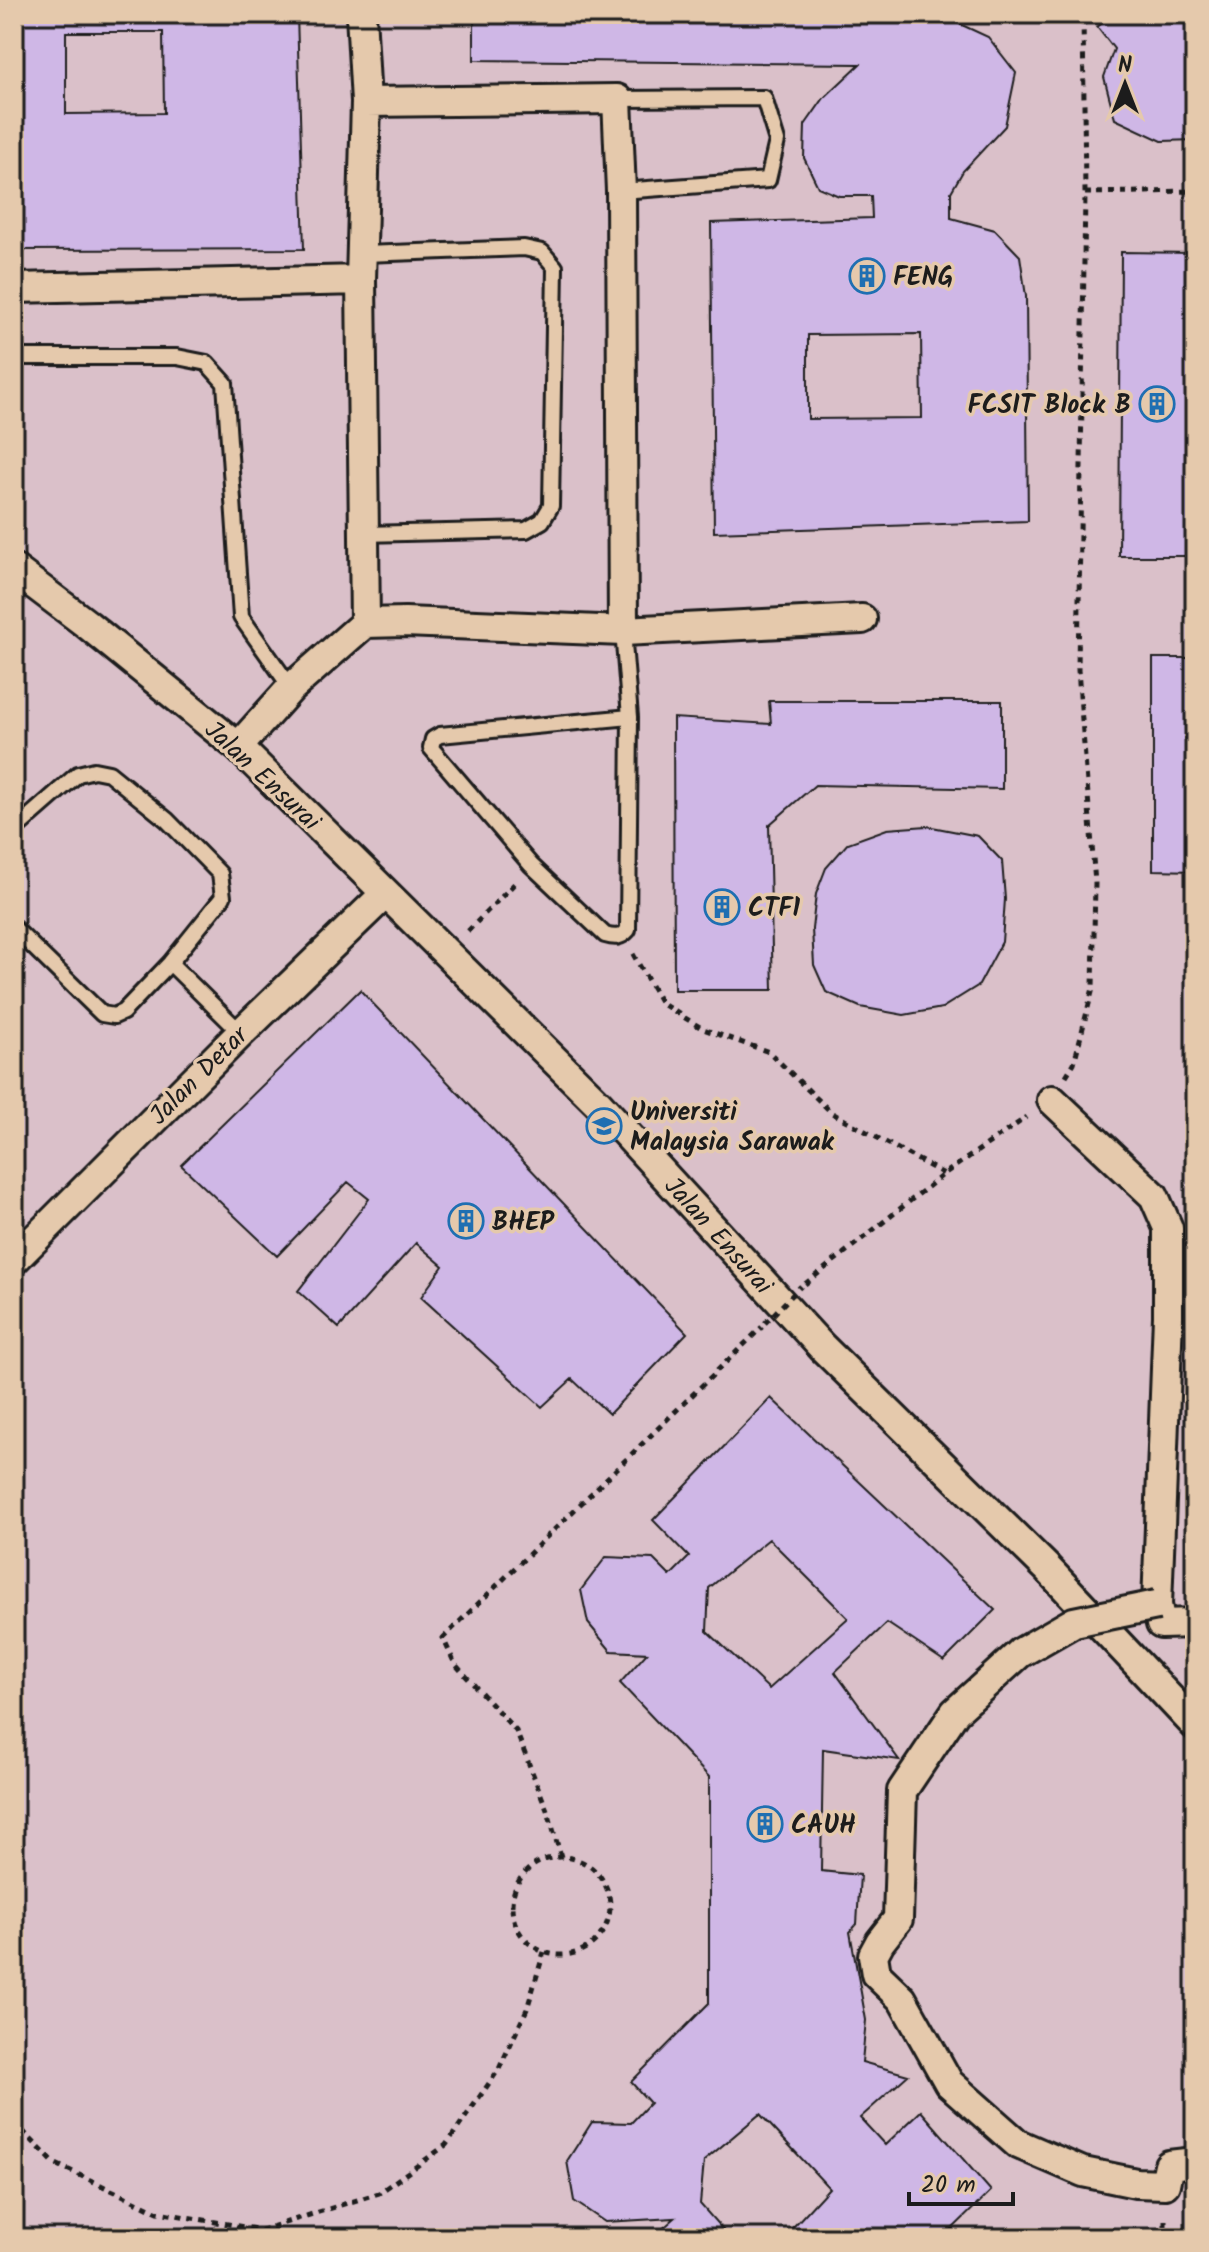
<svg xmlns="http://www.w3.org/2000/svg" width="1209" height="2252" viewBox="0 0 1209 2252" font-family="Kalam,sans-serif">
<rect width="100%" height="100%" fill="#dec4bd"/>
<filter id="ink" filterUnits="userSpaceOnUse"><feTurbulence type="fractalNoise" baseFrequency=".0125" numOctaves="2"/><feDisplacementMap in="SourceGraphic" scale="16" xChannelSelector="R" yChannelSelector="G"/><feConvolveMatrix kernelMatrix="1 2 1 2 8 2 1 2 1" color-interpolation-filters="sRGB"/></filter>
<g filter="url(#ink)">
<!-- built -->
<path fill="#dac0c9" d="M14,14H1195V2238H14Z"/>
<!-- building -->
<path fill="#cfb7e6" stroke="#1c1c1c" stroke-width="2" fill-rule="evenodd" d="M14,14H297L304,249L14,250ZM66,32H163L164,113L66,114Z
M474,14H949V19L988,37L1016,73L1005,126L963,171L951,192V218L995,230L1020,256L1026,296L1028,521L714,532L711,223L872,218L871,196H839L818,187L804,158L805,125L824,98L860,64L474,60ZM921,334L922,418L808,419V335Z
M1115,14H1195V140L1162,141L1115,119L1104,77L1114,49L1097,27Z
M1121,252L1195,253V556H1119Z
M1153,658H1195V871L1153,870Z
M769,701H1002V789L815,785L769,825L773,990H674L673,718L771,724Z
M927,826L978,836L1002,861L1005,899L1002,942L979,985L942,1008L904,1015L860,1007L826,992L814,965L812,929L816,894L826,868L848,843L887,829Z
M360,990L687,1333L609,1414L572,1379L542,1407L421,1297L443,1266L416,1243L339,1328L298,1291L369,1199L348,1182L277,1256L181,1165Z
M771,1398L995,1610L944,1661L887,1623L835,1672L899,1760L823,1749L821,1871L860,1875L857,1924L850,1932L866,2020L862,2062L908,2075L860,2118L885,2145L921,2111L991,2191L943,2238H783L829,2188L760,2114L704,2161L700,2204L730,2238H652L675,2218L605,2222L574,2201L567,2161L592,2122L631,2123L650,2103L631,2082L709,2003V1777L620,1683L647,1653L611,1651L588,1623L581,1590L606,1557L653,1559L670,1576L689,1557L653,1520ZM769,1539L848,1618L769,1689L707,1631L709,1588Z"/>
<g fill="none" stroke-linecap="round" stroke-linejoin="round">
<defs>
<path id="service" d="M617,99L764,98L777,141L768,180L621,191
M14,357H177L207,363L225,383L241,617L291,688
M363,534L526,530L542,521L551,506L555,267L542,252L524,248L364,254
M623,631L630,717L628,930C621,938 615,938 605,935L531,865L431,748L433,739L440,735L630,717
M14,830L78,774L94,770L109,773L167,820L220,874L223,897L170,963L123,1012L114,1016L102,1014L14,928
M170,963L241,1033"/>
<path id="minor" d="M366,102L617,99L621,191L623,631
M14,288L361,280
M14,569L88,625L238,747L598,1103L822,1347L1046,1567L1195,1725
M365,623L405,622L623,631L862,619
M238,747L291,688L365,623L361,280L366,102L361,14
M1052,1100L1154,1196L1168,1228V1316L1157,1605L1161,1624L1195,1623
M14,1260L241,1033L385,894"/>
</defs>
<!-- service casing -->
<use href="#service" stroke="#1c1c1c" stroke-width="20"/>
<!-- minor casing -->
<use href="#minor" stroke="#1c1c1c" stroke-width="34"/>
<!-- path -->
<path stroke="#1c1c1c" stroke-width="5" stroke-dasharray="6 6" stroke-linecap="butt" d="M1085,193L1195,191
M468,931L517,881
M633,954L661,1003L703,1029L769,1052L832,1113L944,1174
M1066,1076L1074,1063L1093,988L1095,883L1078,670L1085,193L1083,14
M805,1284L944,1174L1027,1117
M561,1857L549,1815L516,1731L455,1664L443,1638L762,1327
M512 1906a49 49 0 1 1 98 0a49 49 0 1 1-98 0Z
M14,2122L54,2163L158,2212L262,2230L379,2193L446,2145L499,2069L527,2009L544,1952
M1165,2238V2215"/>
<!-- service -->
<use href="#service" stroke="#e5c9ac" stroke-width="14"/>
<!-- minor -->
<use href="#minor" stroke="#e5c9ac" stroke-width="28"/>
<defs>
<path id="minor-bridge" d="M1157,1605L1074,1622L1020,1653L955,1712L902,1791L898,1919L880,1942L873,1955L876,1974L902,1999L949,2083L1018,2144L1083,2172L1136,2183L1165,2184L1169,2165L1195,2162"/>
</defs>
<!-- minor-bridge casing -->
<use href="#minor-bridge" stroke="#1c1c1c" stroke-width="34" stroke-linecap="butt"/>
<!-- path-bridge -->
<path stroke="#1c1c1c" stroke-width="5" stroke-dasharray="6 6" stroke-linecap="butt" d="M765,1323L801,1286"/>
<!-- minor-bridge -->
<use href="#minor-bridge" stroke="#e5c9ac" stroke-width="28"/>
</g>
</g>
<!-- icons -->
<defs>
<symbol id="building-ring" viewBox="-11 -11 22 22"><circle r="9.5" fill="#e5c9ac" stroke="#1f6fb2" stroke-width="1.5"/><path d="M-4-6H4V6H1V3H-1V6H-4ZM-2.5-4.3h1.7v1.8h-1.7ZM.8-4.3h1.7v1.8H.8ZM-2.5-1h1.7V.8h-1.7ZM.8-1h1.7V.8H.8Z" fill="#1f6fb2"/></symbol>
<symbol id="university-ring" viewBox="-11 -11 22 22"><circle r="9.5" fill="#e5c9ac" stroke="#1f6fb2" stroke-width="1.5"/><path d="M0-5L7-2L0 1L-7-2ZM-4 1L0 2.5L4 1V4Q0 6-4 4Z" fill="#1f6fb2"/></symbol>
</defs>
<g fill-rule="evenodd">
<use href="#building-ring" x="847" y="256" width="40" height="40"/>
<use href="#building-ring" x="1137" y="384" width="40" height="40"/>
<use href="#building-ring" x="702" y="887" width="40" height="40"/>
<use href="#university-ring" x="584" y="1106" width="40" height="40"/>
<use href="#building-ring" x="446" y="1201" width="40" height="40"/>
<use href="#building-ring" x="745" y="1804" width="40" height="40"/>
</g>
<g text-anchor="middle" stroke-width="7" stroke-linejoin="round" paint-order="stroke">
<!-- poi labels -->
<g font-size="26" font-weight="bold" fill="#1c1c1c" stroke="#e5c9ac" text-anchor="start">
<text x="893" y="285">FENG</text>
<text x="1131" y="413" text-anchor="end">FCSIT Block B</text>
<text x="748" y="916">CTF1</text>
<text x="630" y="1120">Universiti<tspan x="630" dy="30">Malaysia Sarawak</tspan></text>
<text x="492" y="1230">BHEP</text>
<text x="791" y="1833">CAUH</text>
</g>
<!-- street labels -->
<g font-size="26" fill="#1c1c1c" stroke="#e5c9ac">
<text transform="translate(263 775) rotate(43)" y="9">Jalan Ensurai</text>
<text transform="translate(198 1075) rotate(-45)" y="9">Jalan Detar</text>
<text transform="translate(719 1235) rotate(48)" y="9">Jalan Ensurai</text>
</g>
</g>
<!-- margin -->
<rect width="1209" height="2252" fill="none" stroke="#e5c9ac" stroke-width="48"/>
<rect x="24" y="24" width="1161" height="2204" fill="none" stroke="#1c1c1c" stroke-width="3" filter="url(#ink)"/>
<!-- north arrow -->
<g transform="translate(1125 84)" stroke="#e5c9ac" stroke-width="6" paint-order="stroke">
<path d="M0-6L14 30L0 20L-14 30Z" fill="#1c1c1c"/>
<text y="-12" font-size="22" font-weight="bold" text-anchor="middle" fill="#1c1c1c">N</text>
</g>
<!-- scale -->
<path d="M909 2192v12h104v-12" fill="none" stroke="#1c1c1c" stroke-width="4"/>
<text x="921" y="2192" font-size="24" fill="#1c1c1c" stroke="#e5c9ac" stroke-width="6" paint-order="stroke">20 m</text>
</svg>
